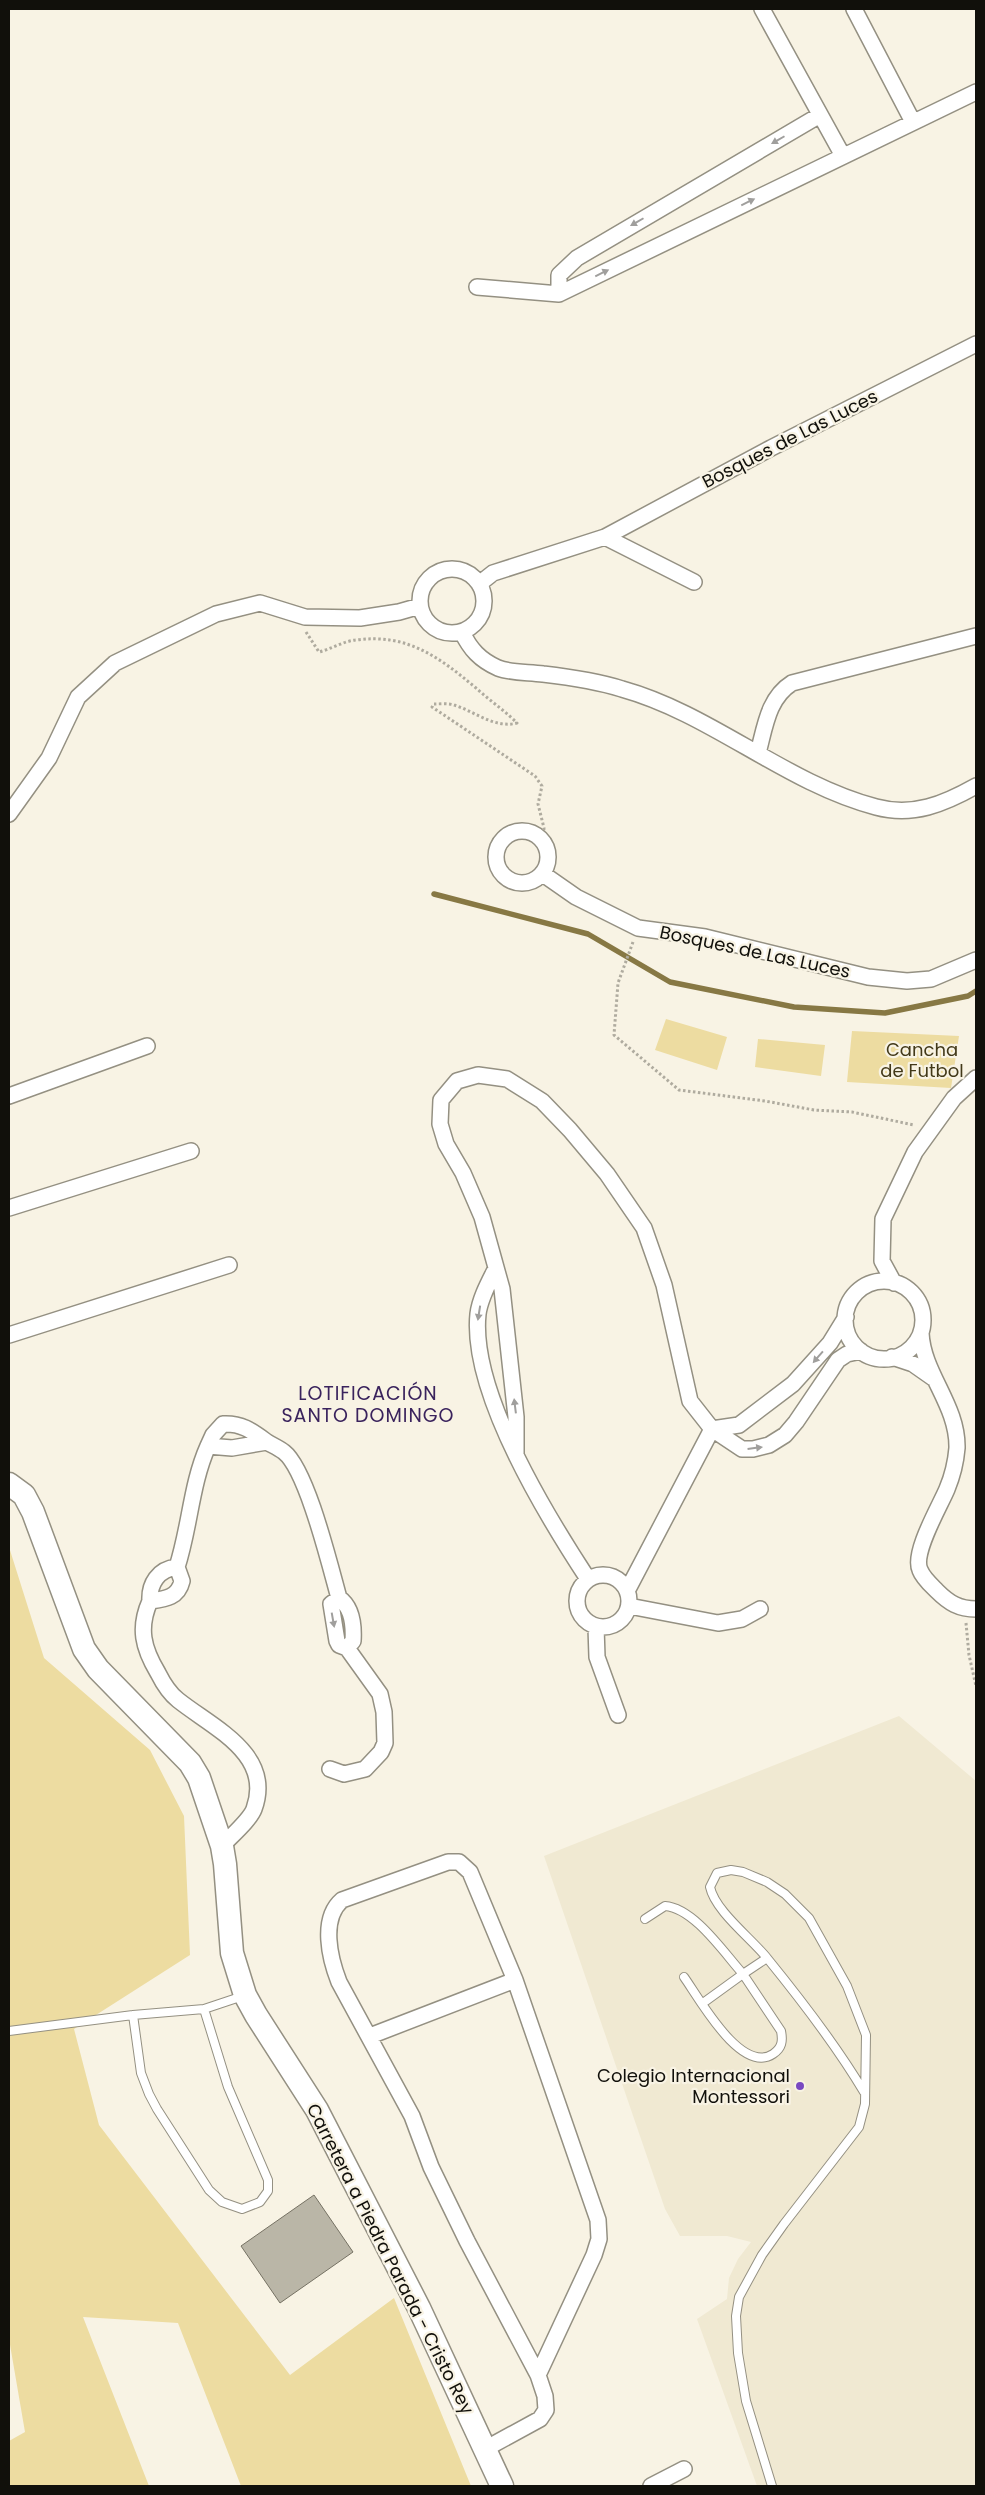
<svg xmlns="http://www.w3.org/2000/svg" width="985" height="2495" viewBox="0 0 985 2495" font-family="Poppins,sans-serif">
<rect width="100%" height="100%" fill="#f8f3e4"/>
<!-- built -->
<path fill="#f0e9d2" d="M899,1716L976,1781V2486H757L697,2319L727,2299L729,2278L738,2259L751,2242L727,2236H680L665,2209L544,1856Z"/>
<!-- green -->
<path fill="#eddca1" d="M666,1019L727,1037L717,1070L655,1050Z
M852,1031L959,1036L951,1088L847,1082Z
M758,1039L825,1045L821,1076L755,1067Z
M9,1547L44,1658L150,1750L184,1816L190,1955L74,2029L99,2125L290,2375L394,2298L471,2486H241L178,2323L83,2317L149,2486H9V2441L25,2432L9,2339Z"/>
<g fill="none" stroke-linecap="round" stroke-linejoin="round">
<!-- stream -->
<path stroke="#877844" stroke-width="5.5" d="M434,894L588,934L670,982L794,1007L885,1013L968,996L976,991"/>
</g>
<!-- building -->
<path fill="#bab6a7" stroke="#757163" d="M314,2195L353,2252L280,2303L241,2246Z"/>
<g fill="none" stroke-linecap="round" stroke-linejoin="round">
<defs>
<path id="lane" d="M645,1919L665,1906C694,1908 724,1953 743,1974L703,2003
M684,1977C699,1998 741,2075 773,2054C782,2048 783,2041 781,2031L743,1974L767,1958
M133,2015L141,2073L149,2094L157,2109L209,2190L222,2202L242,2209L260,2202L268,2191V2180L228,2087L204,2009
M9,2031L133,2015L204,2009L243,1996
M772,2486L746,2401L738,2353L736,2316L739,2297L762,2255L784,2224L859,2127L865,2104L866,2035L847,1986L809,1918L785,1894L767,1882L743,1872L731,1870L717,1873L710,1887C715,1911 752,1939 767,1958C802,2001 836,2045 864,2092"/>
<path id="street" d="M762,9L843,156
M854,9L913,122
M820,115L577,258L559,275V294L976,92
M477,287L559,294
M605,537L694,582
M420 601a32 32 0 1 1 64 0a32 32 0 1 1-64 0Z
M479,584L493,573L605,537L771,448L976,344
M462,632C470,649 480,660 498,668C511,673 529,672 543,674C569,677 597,681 622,689C712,714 785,783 876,807C913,817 944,804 976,786
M758,753C765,727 768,698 792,683L976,636
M9,814L49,758L78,697L115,663L216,614L260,603L305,617L360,618L399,612L420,606
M496 857a26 26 0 1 1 52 0a26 26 0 1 1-52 0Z
M543,874L576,897L638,928L705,937L868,977L907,981L931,979L976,960
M9,1096L147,1046
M9,1208L191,1151
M496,1268C489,1282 480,1298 478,1314C470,1391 546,1515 588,1579
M845 1320a39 39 0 1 1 78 0a39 39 0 1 1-78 0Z
M894,1283L882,1261L883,1219L915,1152L954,1098L976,1078
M921,1333C923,1374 958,1405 957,1448C956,1460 952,1477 947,1489C940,1506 912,1553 920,1570C923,1578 931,1585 937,1591C949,1603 959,1609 976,1609
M9,1335L229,1265
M892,1357L913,1364L933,1378
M223,1424C242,1423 252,1431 267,1442L232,1448L208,1446L213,1435Z
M712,1429L739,1425L793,1384L830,1343L846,1317
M267,1442C272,1445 279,1448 284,1452C307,1470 330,1566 339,1598
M516,1455V1417L502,1289L482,1217L463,1173L446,1144L440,1124L441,1100L457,1081L478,1075L507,1079L542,1101L570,1130L607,1174L644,1228L664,1285L690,1401L712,1429L742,1449H753L769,1445L785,1435L796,1422L838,1360L847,1354L861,1351
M177,1567C190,1527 191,1484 208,1446
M177,1567L182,1581C178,1598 165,1599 150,1601C149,1584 158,1569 177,1567Z
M577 1601a26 26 0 1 1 52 0a26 26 0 1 1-52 0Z
M627,1591L712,1429
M150,1601C138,1628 143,1648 158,1673C163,1683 169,1693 178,1700C213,1728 274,1754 254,1809C250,1820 230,1837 222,1846
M629,1606L718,1623L742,1619L760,1609
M596,1627L597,1657L618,1715
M330,1769L344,1774L365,1769L381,1752L385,1743L384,1712L380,1694L347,1648L339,1645L337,1641L331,1604L339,1598C352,1607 354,1625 353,1641L347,1648
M370,2036L515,1980
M485,2449L540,2419L546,2410L545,2396L538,2375L467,2241L431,2167L412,2116L339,1982C330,1959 320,1919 342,1900L448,1862H459L470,1872L515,1980L598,2220L599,2239L594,2255L538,2375
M651,2486L684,2469"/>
<path id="secondary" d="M9,1484L24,1495L33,1512L84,1649L98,1669L190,1763L199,1778L222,1846L225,1864L232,1953L245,1995L256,2015L317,2110L419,2308L502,2486"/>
</defs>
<!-- lane casing -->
<use href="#lane" stroke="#949082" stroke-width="10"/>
<!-- street casing -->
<use href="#street" stroke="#949082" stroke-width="18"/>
<!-- secondary casing -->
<use href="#secondary" stroke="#949082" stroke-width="25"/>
<!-- path -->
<path stroke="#afab9f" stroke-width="3" stroke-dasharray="2.5 2.5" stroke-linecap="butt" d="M306,632L319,652C331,649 344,641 356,640C407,633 439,657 476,688C489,700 504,710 517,723C495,729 474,711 454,705C448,703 440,704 434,704L432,707L535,776L542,786L538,804L544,828L543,840
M633,942L618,983L614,1035L679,1090L765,1101L814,1110L852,1112L914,1125
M966,1623L969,1655L976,1686"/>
<!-- lane -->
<use href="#lane" stroke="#fff" stroke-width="8"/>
<!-- street -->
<use href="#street" stroke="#fff" stroke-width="15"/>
<!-- secondary -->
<use href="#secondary" stroke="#fff" stroke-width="22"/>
</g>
<!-- one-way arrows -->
<defs><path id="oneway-solid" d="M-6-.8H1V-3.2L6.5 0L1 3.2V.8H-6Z" transform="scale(1.25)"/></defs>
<g fill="#a09f9d">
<use href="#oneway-solid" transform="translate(778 140) rotate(150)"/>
<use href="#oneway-solid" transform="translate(748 202) rotate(-26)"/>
<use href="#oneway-solid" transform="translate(637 222) rotate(150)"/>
<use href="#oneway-solid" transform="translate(602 273) rotate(-26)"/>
<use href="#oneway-solid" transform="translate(479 1313) rotate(99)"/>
<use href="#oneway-solid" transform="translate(818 1357) rotate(131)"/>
<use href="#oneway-solid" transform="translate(515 1406) rotate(-97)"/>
<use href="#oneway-solid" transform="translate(755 1448) rotate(-7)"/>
<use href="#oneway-solid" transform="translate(333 1620) rotate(80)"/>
</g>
<!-- markers -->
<circle fill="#7949c1" stroke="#f8f3e4" stroke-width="2" cx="800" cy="2086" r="5"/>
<g text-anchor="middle" stroke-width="4.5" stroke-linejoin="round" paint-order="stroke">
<!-- street labels -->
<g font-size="18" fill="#11100b" stroke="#f8f3e4">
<text transform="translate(790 439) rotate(-27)" y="6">Bosques de Las Luces</text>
<text transform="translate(755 952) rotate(12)" y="6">Bosques de Las Luces</text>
<text transform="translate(390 2259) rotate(63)" y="6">Carretera a Piedra Parada - Cristo Rey</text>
</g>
<!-- park labels -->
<g font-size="18" fill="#423919" stroke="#f8f3e4">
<text x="922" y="1056">Cancha<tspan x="922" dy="21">de Futbol</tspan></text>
</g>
<!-- poi labels -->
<g font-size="18" fill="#11100b" stroke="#f8f3e4" text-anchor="end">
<text x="790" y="2082">Colegio Internacional<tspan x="790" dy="21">Montessori</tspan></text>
</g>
<!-- neighbourhood labels -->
<g font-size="19" letter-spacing="1" fill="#3a235d" stroke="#f8f3e4">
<text x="368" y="1400">LOTIFICACIÓN<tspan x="368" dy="22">SANTO DOMINGO</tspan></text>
</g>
</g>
<!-- border -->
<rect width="985" height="2495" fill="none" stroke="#11100b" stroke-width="20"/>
</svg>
